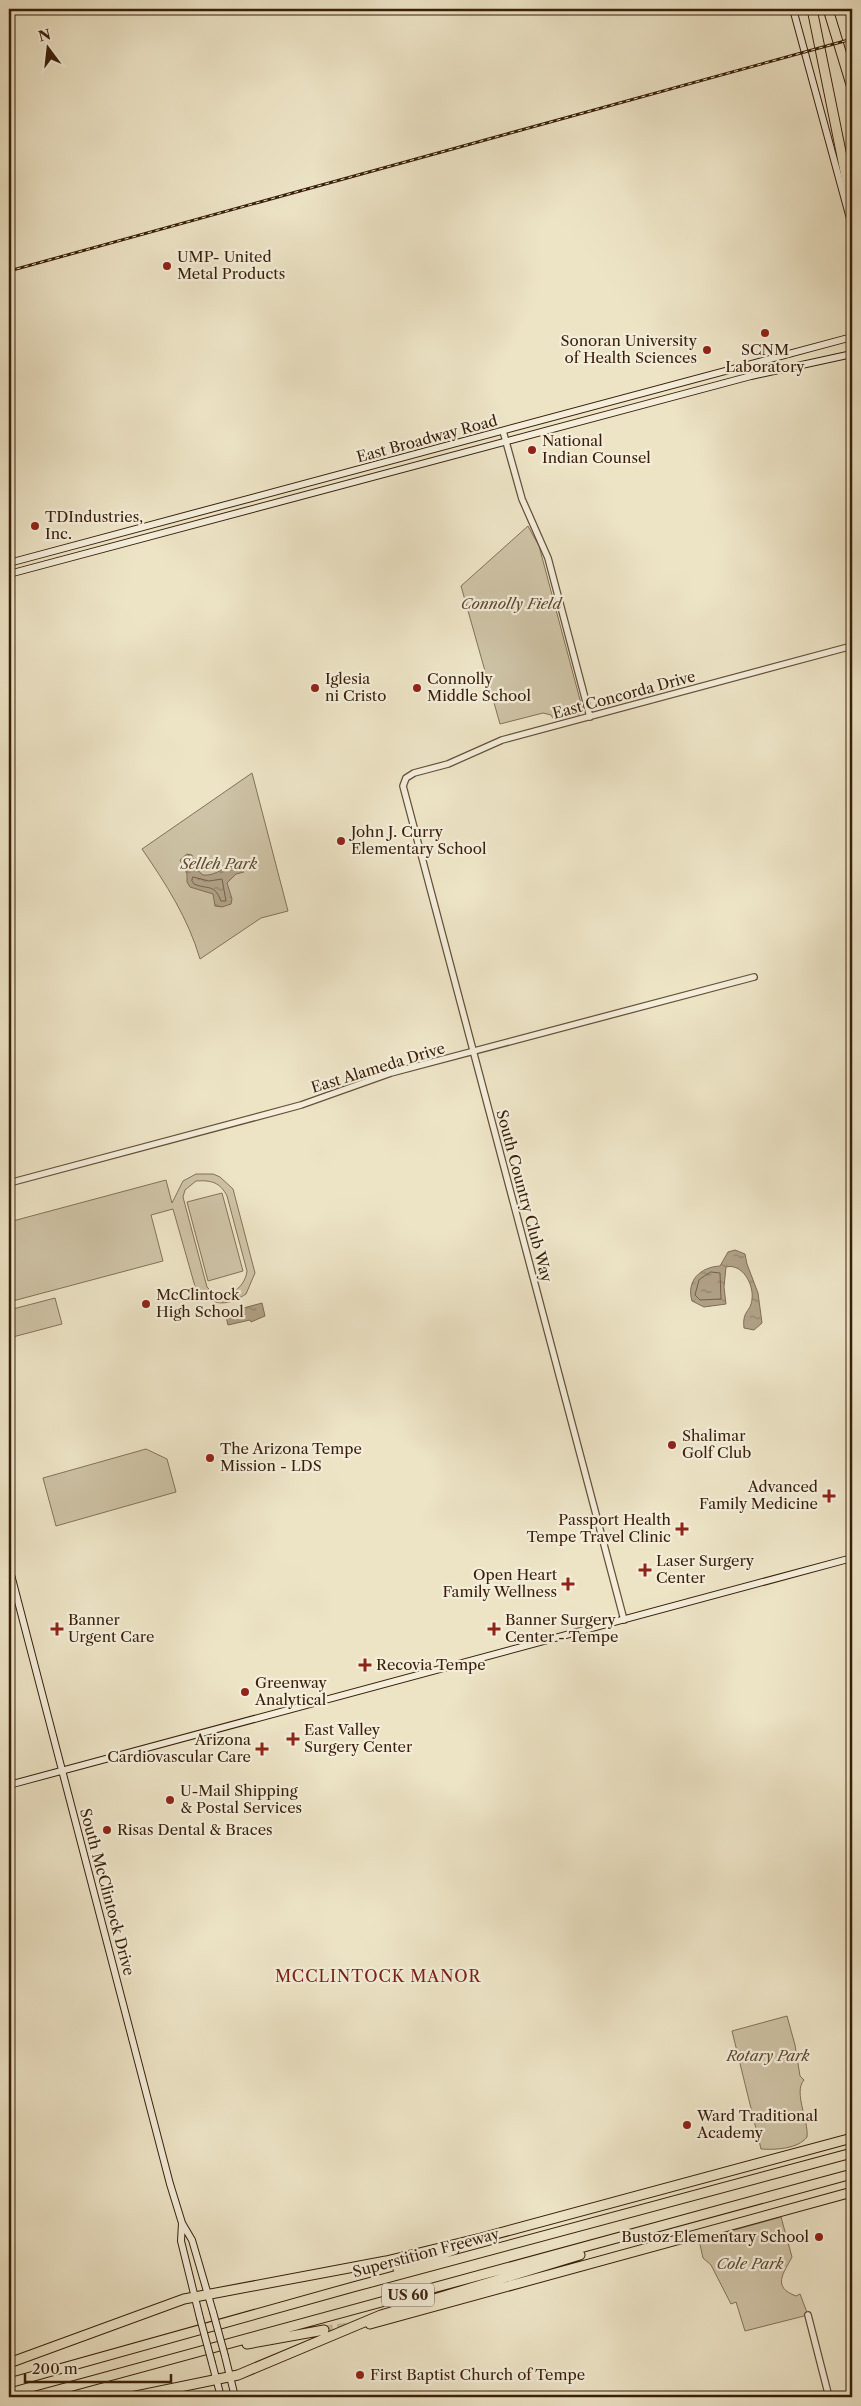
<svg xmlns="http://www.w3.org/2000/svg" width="861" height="2406" viewBox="0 0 861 2406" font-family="'Libre Caslon Text',serif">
<defs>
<pattern id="water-ripples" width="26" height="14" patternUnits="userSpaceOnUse" patternTransform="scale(1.25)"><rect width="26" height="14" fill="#b0a186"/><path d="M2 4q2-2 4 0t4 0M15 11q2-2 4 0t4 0" fill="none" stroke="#90836c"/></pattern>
</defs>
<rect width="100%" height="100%" fill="#ede4c6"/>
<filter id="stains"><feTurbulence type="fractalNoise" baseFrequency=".004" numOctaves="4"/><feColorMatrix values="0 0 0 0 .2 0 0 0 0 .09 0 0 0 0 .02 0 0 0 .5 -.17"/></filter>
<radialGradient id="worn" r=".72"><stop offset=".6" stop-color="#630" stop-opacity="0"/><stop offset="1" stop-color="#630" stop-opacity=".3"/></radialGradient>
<!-- green -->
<path fill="#cec3a6" stroke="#847158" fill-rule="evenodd" d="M528,526L539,546L583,711L582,713L554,720L551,715L543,713L500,724L461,586Z
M252,773L288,911L261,918L200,959C188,918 166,884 142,849Z
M196,1174H213L220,1177L233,1189L255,1273L246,1294C232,1303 217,1308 204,1295L198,1297L173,1209L151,1215L163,1261L9,1302V1222L166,1180L172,1203L183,1181ZM196,1181C211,1180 220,1182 227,1196L247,1271C245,1290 222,1304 207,1287L183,1197L185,1190Z
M222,1193L243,1271L208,1281L187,1202Z
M55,1298L62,1324L9,1338V1310Z
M146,1449L167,1459L176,1492L56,1526L43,1478Z
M787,2016L795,2045L800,2076L804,2080C793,2092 809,2121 807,2137C798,2149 775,2150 761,2149L732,2031Z
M781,2217L792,2257C783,2274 772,2287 796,2296L800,2294L808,2315L745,2331L736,2302L731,2304L711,2265L703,2258L699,2240Z"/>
<!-- water -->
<path fill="url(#water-ripples)" stroke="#806d54" d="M187,854L192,855L195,868L203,875C221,877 229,856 244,872L236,874L227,883L232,899L231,904L222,907L215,906L213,894L190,887L187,882V874L180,860Z
M735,1250L745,1254L747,1264L758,1293L762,1323L754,1330L744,1328C742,1310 751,1312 752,1299C754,1284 742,1263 726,1267L724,1287L726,1304L704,1307L692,1301C686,1281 700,1267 720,1266L728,1252Z
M262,1303L265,1316L251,1322L250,1320L228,1325L225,1313Z"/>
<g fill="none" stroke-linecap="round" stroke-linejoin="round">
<!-- shore -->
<path stroke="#746048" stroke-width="1" d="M193,877L209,881L222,879L226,901H221C214,883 208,890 194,884L192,881Z
M711,1272L720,1273L721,1299L700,1300L695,1295L699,1280Z"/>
<!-- motorway-tunnel -->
<path stroke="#c9bda0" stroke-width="9" stroke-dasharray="9 4.5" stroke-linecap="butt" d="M324,2330L349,2327"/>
<defs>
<path id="tertiary" d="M503,431L522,499L548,558L590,717
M9,1183L301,1105L391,1073L754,977
M624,1620L403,786L406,778L414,773L448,764L502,740L852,646
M808,2315L829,2397"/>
<path id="secondary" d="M793,9L852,226
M9,563L852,337
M9,574L751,376L852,354
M9,1567L170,2184L182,2223L192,2240L213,2312
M9,1785L852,1558
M182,2223L181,2241L200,2318
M225,2356L235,2397
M212,2363L221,2397"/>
<path id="motorway" d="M812,9L852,206
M828,9L852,88
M851,9L852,14
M398,2269L454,2250
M370,2324L852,2192
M247,2344L324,2330
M9,2363L184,2299L386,2261L481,2238L852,2138
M9,2383L353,2287L852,2153
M32,2397L852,2174
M131,2397L238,2375L381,2315L580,2255"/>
</defs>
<!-- tertiary casing -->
<use href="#tertiary" stroke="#665038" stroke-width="8"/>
<!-- secondary casing -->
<use href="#secondary" stroke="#391f09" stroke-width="8"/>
<!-- motorway casing -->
<use href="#motorway" stroke="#391f09" stroke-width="11"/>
<!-- tertiary -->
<use href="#tertiary" stroke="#f3edda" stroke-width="5.5"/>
<!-- secondary -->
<use href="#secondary" stroke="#f3edda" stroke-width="6"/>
<!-- motorway -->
<use href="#motorway" stroke="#ede4c6" stroke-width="9"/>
<defs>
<path id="rail" d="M9,271L852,39"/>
</defs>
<!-- rail casing -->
<use href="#rail" stroke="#391f09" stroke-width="3"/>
<!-- rail -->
<use href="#rail" stroke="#f3edda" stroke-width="1" stroke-dasharray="4" stroke-linecap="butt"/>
<defs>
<path id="secondary-bridge" d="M213,2312L225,2356
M200,2318L212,2363"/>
</defs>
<!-- secondary-bridge casing -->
<use href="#secondary-bridge" stroke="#391f09" stroke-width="8" stroke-linecap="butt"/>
<!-- secondary-bridge -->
<use href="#secondary-bridge" stroke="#f3edda" stroke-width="6"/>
</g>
<!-- markers -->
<g fill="#8f2418" stroke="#f3edda" stroke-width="2">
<circle cx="167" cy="266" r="5"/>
<circle cx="765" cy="333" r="5"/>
<circle cx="707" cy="350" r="5"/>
<circle cx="532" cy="450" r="5"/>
<circle cx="35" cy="526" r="5"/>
<circle cx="315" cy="688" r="5"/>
<circle cx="417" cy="688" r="5"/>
<circle cx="341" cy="841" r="5"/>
<circle cx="146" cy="1304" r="5"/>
<circle cx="672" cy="1445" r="5"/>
<circle cx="210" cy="1458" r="5"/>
<path d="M826.5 1488.5h5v5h5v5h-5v5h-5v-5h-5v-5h5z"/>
<path d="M679.5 1521.5h5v5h5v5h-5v5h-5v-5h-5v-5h5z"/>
<path d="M642.5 1562.5h5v5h5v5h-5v5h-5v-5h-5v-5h5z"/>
<path d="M565.5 1576.5h5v5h5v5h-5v5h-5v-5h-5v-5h5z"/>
<path d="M54.5 1621.5h5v5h5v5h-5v5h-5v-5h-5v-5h5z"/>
<path d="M491.5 1621.5h5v5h5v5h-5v5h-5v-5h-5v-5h5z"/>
<path d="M362.5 1657.5h5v5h5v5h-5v5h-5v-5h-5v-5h5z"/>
<circle cx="245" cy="1692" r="5"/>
<path d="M290.5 1731.5h5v5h5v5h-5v5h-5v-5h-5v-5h5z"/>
<path d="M259.5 1741.5h5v5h5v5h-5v5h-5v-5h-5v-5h5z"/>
<circle cx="170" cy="1800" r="5"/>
<circle cx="107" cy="1830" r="5"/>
<circle cx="687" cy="2125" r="5"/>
<circle cx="819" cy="2237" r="5"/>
<circle cx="360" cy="2375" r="5"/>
</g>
<g text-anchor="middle" stroke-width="4.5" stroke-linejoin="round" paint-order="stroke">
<!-- shield labels -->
<rect fill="#f3edda" stroke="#715d48" stroke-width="1" x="382" y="2283.5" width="52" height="23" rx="4"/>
<g font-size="14" font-weight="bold" fill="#391f09">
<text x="408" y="2300">US 60</text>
</g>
<!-- poi labels -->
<g font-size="15" fill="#391f09" stroke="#f3edda" text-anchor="start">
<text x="177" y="262">UMP- United<tspan x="177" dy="17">Metal Products</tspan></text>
<text x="697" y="346" text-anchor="end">Sonoran University<tspan x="697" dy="17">of Health Sciences</tspan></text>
<text x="765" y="355" text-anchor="middle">SCNM<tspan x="765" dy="17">Laboratory</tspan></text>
<text x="542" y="446">National<tspan x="542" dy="17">Indian Counsel</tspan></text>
<text x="45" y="522">TDIndustries,<tspan x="45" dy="17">Inc.</tspan></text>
<text x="325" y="684">Iglesia<tspan x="325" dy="17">ni Cristo</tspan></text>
<text x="427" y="684">Connolly<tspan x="427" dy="17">Middle School</tspan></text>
<text x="351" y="837">John J. Curry<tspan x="351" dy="17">Elementary School</tspan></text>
<text x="156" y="1300">McClintock<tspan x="156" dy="17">High School</tspan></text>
<text x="682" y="1441">Shalimar<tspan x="682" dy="17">Golf Club</tspan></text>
<text x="220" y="1454">The Arizona Tempe<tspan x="220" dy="17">Mission - LDS</tspan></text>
<text x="818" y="1492" text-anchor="end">Advanced<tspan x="818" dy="17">Family Medicine</tspan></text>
<text x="671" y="1525" text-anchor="end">Passport Health<tspan x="671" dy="17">Tempe Travel Clinic</tspan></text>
<text x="656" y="1566">Laser Surgery<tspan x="656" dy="17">Center</tspan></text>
<text x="557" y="1580" text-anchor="end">Open Heart<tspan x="557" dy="17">Family Wellness</tspan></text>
<text x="68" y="1625">Banner<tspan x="68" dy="17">Urgent Care</tspan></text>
<text x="505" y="1625">Banner Surgery<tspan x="505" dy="17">Center - Tempe</tspan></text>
<text x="376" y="1670">Recovia Tempe</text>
<text x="255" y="1688">Greenway<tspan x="255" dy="17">Analytical</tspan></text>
<text x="304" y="1735">East Valley<tspan x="304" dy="17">Surgery Center</tspan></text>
<text x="251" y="1745" text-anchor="end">Arizona<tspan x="251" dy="17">Cardiovascular Care</tspan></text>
<text x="180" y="1796">U-Mail Shipping<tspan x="180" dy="17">&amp; Postal Services</tspan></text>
<text x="117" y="1835">Risas Dental &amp; Braces</text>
<text x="697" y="2121">Ward Traditional<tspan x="697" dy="17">Academy</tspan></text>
<text x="809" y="2242" text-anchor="end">Bustoz Elementary School</text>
<text x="370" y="2380">First Baptist Church of Tempe</text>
</g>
<!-- street labels -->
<g font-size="15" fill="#391f09" stroke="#f3edda">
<text transform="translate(427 439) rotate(-15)" y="5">East Broadway Road</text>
<text transform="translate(624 695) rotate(-15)" y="5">East Concorda Drive</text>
<text transform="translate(378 1068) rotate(-17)" y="5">East Alameda Drive</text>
<text transform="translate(524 1196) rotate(75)" y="5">South Country Club Way</text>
<text transform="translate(107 1892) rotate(75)" y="5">South McClintock Drive</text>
<text transform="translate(426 2253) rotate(-15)" y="5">Superstition Freeway</text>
</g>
<!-- park labels -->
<g font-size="15" font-style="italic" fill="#5e4830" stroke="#f3edda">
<text x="511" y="609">Connolly Field</text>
<text x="219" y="869">Selleh Park</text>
<text x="768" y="2061">Rotary Park</text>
<text x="750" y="2269">Cole Park</text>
</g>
<!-- neighbourhood labels -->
<g font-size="16" letter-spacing="1" fill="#7a1f14" stroke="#f3edda">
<text x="378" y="1982">MCCLINTOCK MANOR</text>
</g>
</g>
<!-- margin -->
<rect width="861" height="2406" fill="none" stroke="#ede4c6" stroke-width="30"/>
<rect x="10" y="10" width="841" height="2386" fill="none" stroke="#391f09" stroke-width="2.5"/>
<rect x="15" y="15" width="831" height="2376" fill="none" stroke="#391f09"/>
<!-- north arrow -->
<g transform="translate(48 48) rotate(345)" stroke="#f3edda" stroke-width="4" paint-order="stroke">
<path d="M0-4L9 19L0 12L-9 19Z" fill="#391f09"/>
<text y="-8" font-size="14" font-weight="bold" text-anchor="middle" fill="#391f09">N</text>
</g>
<!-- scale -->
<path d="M25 2374v8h146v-8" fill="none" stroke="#391f09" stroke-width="2.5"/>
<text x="32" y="2374" font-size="15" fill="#391f09" stroke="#f3edda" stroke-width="4" paint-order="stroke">200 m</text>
<rect width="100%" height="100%" filter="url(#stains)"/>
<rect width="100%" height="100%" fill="url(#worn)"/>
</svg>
